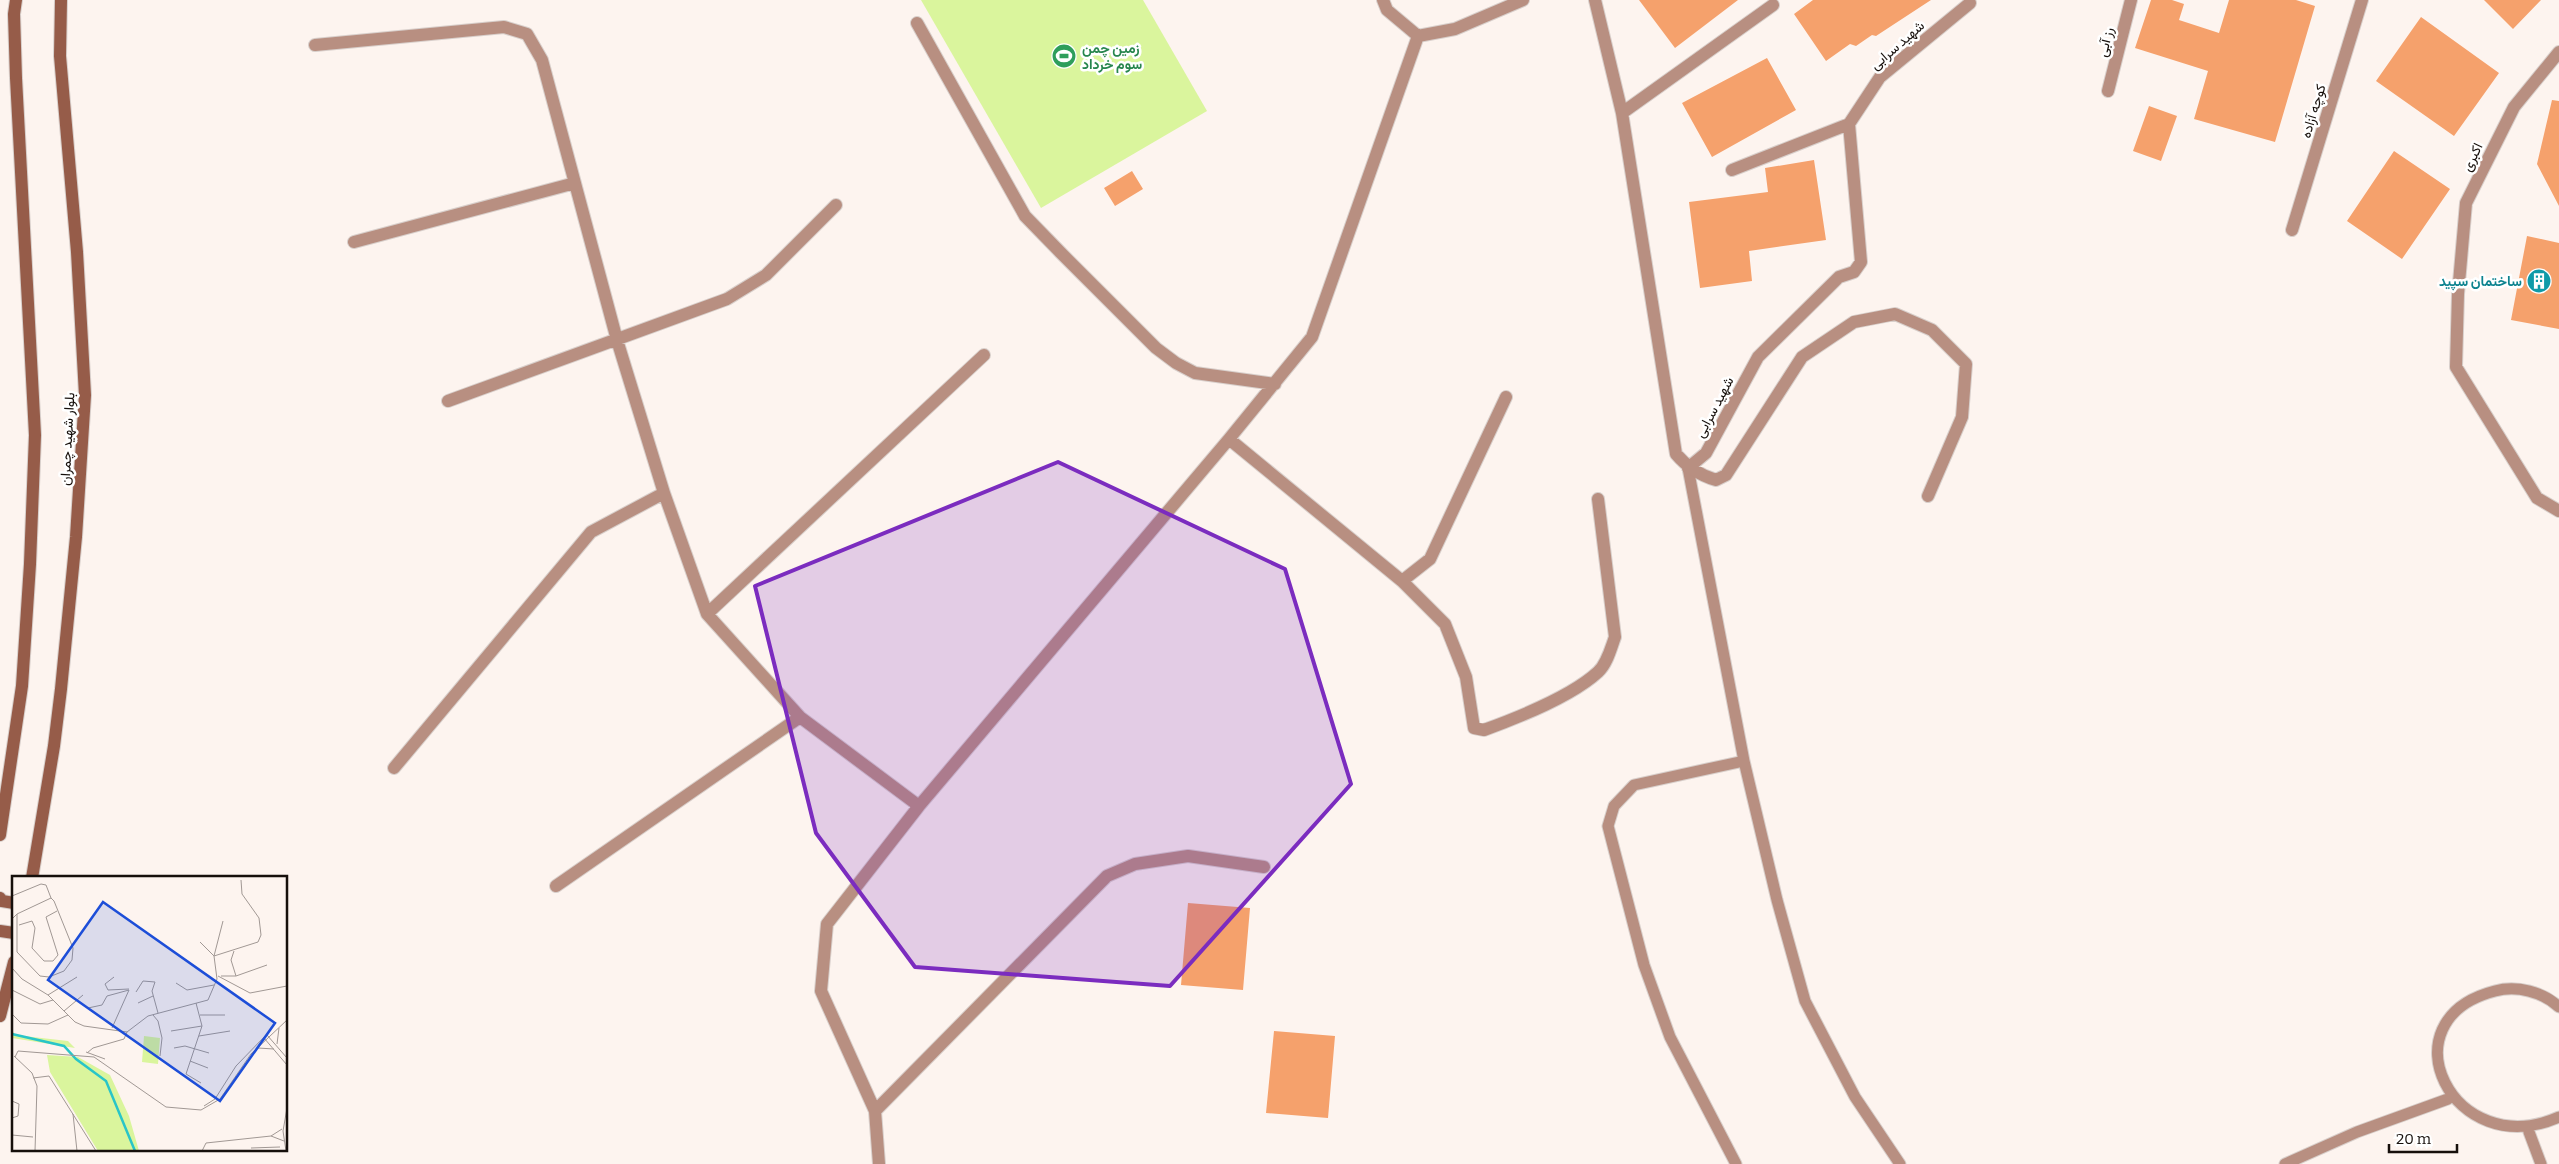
<svg xmlns="http://www.w3.org/2000/svg" width="2559" height="1164" viewBox="0 0 2559 1164" font-family="Bitter,Vazirmatn,serif">
<rect width="100%" height="100%" fill="#fdf4ef"/>
<!-- green -->
<path fill="#daf59d" d="M921,0H1143L1207,111L1041,208Z"/>
<!-- building -->
<path fill="#f5a16c" d="M1639,0H1738L1675,48Z
M1813,0H1931L1876,36L1872,35L1856,46L1850,44L1826,61L1794,14Z
M2151,0H2172L2184,4L2179,20L2219,33L2229,0H2296L2315,6L2275,142L2194,119L2208,71L2135,48Z
M2484,0H2541L2513,29Z
M2421,17L2499,73L2454,136L2376,81Z
M1767,58L1796,110L1712,157L1682,103Z
M2552,100L2559,101V206L2537,164Z
M2149,106L2177,116L2161,161L2133,151Z
M2394,151L2450,189L2402,259L2347,221Z
M1814,160L1826,240L1749,251L1752,281L1700,288L1689,202L1768,192L1765,168Z
M1132,171L1143,189L1115,206L1104,188Z
M2527,236L2559,243V329L2511,320Z
M1188,903L1250,908L1243,990L1181,985Z
M1274,1031L1335,1036L1328,1118L1266,1113Z"/>
<g fill="none" stroke-linecap="round" stroke-linejoin="round">
<defs>
<path id="service" d="M1688,468L1744,761L1777,900L1805,1001L1855,1097L1900,1164
M2559,1007C2543,992 2517,985 2495,991C2382,1020 2453,1164 2559,1117
M2529,1132L2541,1164
M1736,1164L1670,1037L1644,965L1608,826L1614,806L1634,785L1744,761
M2285,1164L2357,1132L2448,1099"/>
<path id="minor" d="M1383,0L1387,10L1418,36L1455,29L1523,0
M1595,0L1622,113L1676,454C1687,467 1699,475 1716,480L1726,475L1802,357L1854,322L1895,314L1932,330L1966,364L1962,417L1928,496
M917,23L1025,216L1060,252L1156,348L1176,363L1195,373L1275,384
M315,45L504,27L527,34L542,60L617,340L664,493L707,614L800,717L919,806
M2559,52L2514,107L2466,203L2458,294L2456,367L2537,498L2559,511
M2108,91L2131,0
M1622,113L1773,5
M1732,170L1849,124
M2292,230L2362,0
M354,242L575,183
M448,401L727,299L766,275L836,205
M1229,439L1402,581L1445,624L1466,677L1474,728L1484,730C1517,718 1572,696 1598,672C1607,664 1611,648 1615,637L1598,499
M1688,468L1706,453L1758,357L1839,277L1854,272L1861,262L1849,124L1880,77L1970,3
M1402,581L1430,559L1506,397
M707,614L984,355
M394,768L591,532L664,493
M556,886L800,717
M875,1111L1107,876L1135,864L1188,856L1264,867
M879,1164L875,1111L821,991L827,924L919,806L1229,439L1312,337L1418,36"/>
<path id="secondary" d="M0,835L22,686L30,564L35,435L16,78L14,14L16,0
M32,878L54,746L61,689L76,537L85,395L77,252L60,56L61,0
M0,898L2,901L14,903
M0,931L14,933
M0,1016L14,962"/>
</defs>
<!-- service casing -->
<use href="#service" stroke="#d8cfcb" stroke-width="13"/>
<!-- minor casing -->
<use href="#minor" stroke="#d8cfcb" stroke-width="14"/>
<!-- secondary casing -->
<use href="#secondary" stroke="#d8cfcb" stroke-width="14"/>
<!-- service -->
<use href="#service" stroke="#b88f81" stroke-width="11"/>
<!-- minor -->
<use href="#minor" stroke="#b88f81" stroke-width="12"/>
<!-- secondary -->
<use href="#secondary" stroke="#965c49" stroke-width="12"/>
</g>
<!-- marked area -->
<path fill="#7b2cbf" fill-opacity="0.2" stroke="#7b2cbf" stroke-width="4" stroke-linejoin="round" d="M1058,462L1285,569L1351,784L1170,986L915,967L816,833L755,586Z"/>
<!-- icons -->
<defs>
<symbol id="stadium-disc" viewBox="-11 -11 22 22"><circle r="9.5" fill="#2e9e5b" stroke="#fff"/><path d="M0-5a6.5 5 0 1 0 0 10a6.5 5 0 1 0 0-10ZM-3.5-1.8h7v3.6h-7Z" fill="#fff"/></symbol>
<symbol id="building-disc" viewBox="-11 -11 22 22"><circle r="9.5" fill="#0f9aa8" stroke="#fff"/><path d="M-4-6H4V6H1V3H-1V6H-4ZM-2.5-4.3h1.7v1.8h-1.7ZM.8-4.3h1.7v1.8H.8ZM-2.5-1h1.7V.8h-1.7ZM.8-1h1.7V.8H.8Z" fill="#fff"/></symbol>
</defs>
<g fill-rule="evenodd">
<use href="#stadium-disc" x="1050" y="42" width="28" height="28"/>
<use href="#building-disc" x="2525" y="267" width="28" height="28"/>
</g>
<g text-anchor="middle" stroke-width="5" stroke-linejoin="round" paint-order="stroke">
<!-- street labels -->
<g font-size="14" fill="#160f0b" stroke="#fff">
<text transform="translate(2105 42) rotate(-76)" y="5">رز آبی</text>
<text transform="translate(1897 45) rotate(-41)" y="5">شهید سرابی</text>
<text transform="translate(2313 111) rotate(-73)" y="5">کوچه آزاده</text>
<text transform="translate(2472 157) rotate(-64)" y="5">اکبری</text>
<text transform="translate(1714 407) rotate(-62)" y="5">شهید سرابی</text>
<text transform="translate(67 439) rotate(-87)" y="5">بلوار شهید چمران</text>
</g>
<!-- leisure labels -->
<g font-size="14" font-weight="bold" fill="#27864d" stroke="#fff" text-anchor="start">
<text x="1082" y="53">زمین چمن<tspan x="1082" dy="16">سوم خرداد</tspan></text>
</g>
<!-- culture labels -->
<g font-size="14" font-weight="bold" fill="#0d838f" stroke="#fff" text-anchor="end">
<text x="2522" y="286">ساختمان سپید</text>
</g>
</g>
<!-- overview -->
<g transform="translate(12 876)">
<rect width="275" height="275" fill="#fdf4ef"/>
<path d="M0,154L3,159L56,165L63,172L0,162ZM132,160L148,162L146,188L130,186ZM35,179L66,181L98,199L117,240L127,275H86L38,196Z" fill="#daf59d"/>
<path fill="none" stroke="#29c5c8" stroke-width="2.5" d="M0,158L52,170L64,183L94,205L123,275"/>
<path fill="none" stroke="#a19894" stroke-width="1" d="M0,20L29,8L34,9L39,22M0,43L5,38L39,22L42,25L61,72L60,84L52,95L37,101L28,100L5,76V38M7,49L20,45L23,52L20,72L32,85H41L46,79L34,41L45,35M188,66L202,80M222,75L219,84L224,100M202,80L211,45M0,92L10,103L36,119L63,146L72,150L115,156L112,163L81,172L75,177M206,100L238,117L275,110M209,100H224L255,89M102,101L93,108L96,114L117,113M164,107L175,114L202,109M0,114L28,128L41,124M124,116L131,105L143,106L140,115L146,137M36,119L65,101M126,127L141,120M184,127L190,150L174,198L189,207M76,132L90,129L95,120L117,114M52,135L71,119M0,138L9,147L36,148L56,139M141,139L146,145L150,162L148,180M188,139H213M100,152L117,114M159,155L190,150M115,156L136,140L196,124L205,103L202,80L246,66L249,59L247,42L230,18L229,4M255,159L275,182M187,160L218,155M252,162L275,189M265,168L267,152M162,172L173,170L197,177M246,172L262,173M74,176L93,183M2,180L20,197L25,210L23,275M3,181L6,175L82,181L154,231L189,234L208,223L239,178L275,144M178,185L196,192M21,202L37,200L84,275M0,225L7,228L6,240L0,242M192,230L203,223L224,190L255,158M61,238L65,275M275,246V264M270,253L259,260L272,265M0,259L21,261M239,272L268,271M190,275L194,267L259,260M274,275L271,255L275,232"/>
<path fill="#1d4ed8" fill-opacity="0.15" stroke="#1d4ed8" stroke-width="2.5" d="M91,26L263,147L208,225L36,104Z"/>
<rect width="275" height="275" fill="none" stroke="#160f0b" stroke-width="2.5"/>
</g>
<!-- scale -->
<path d="M2389 1144v8h68v-8" fill="none" stroke="#160f0b" stroke-width="2.5"/>
<text x="2396" y="1144" font-size="15" fill="#160f0b" stroke="#ffffff" stroke-width="4" paint-order="stroke">20 m</text>
</svg>
